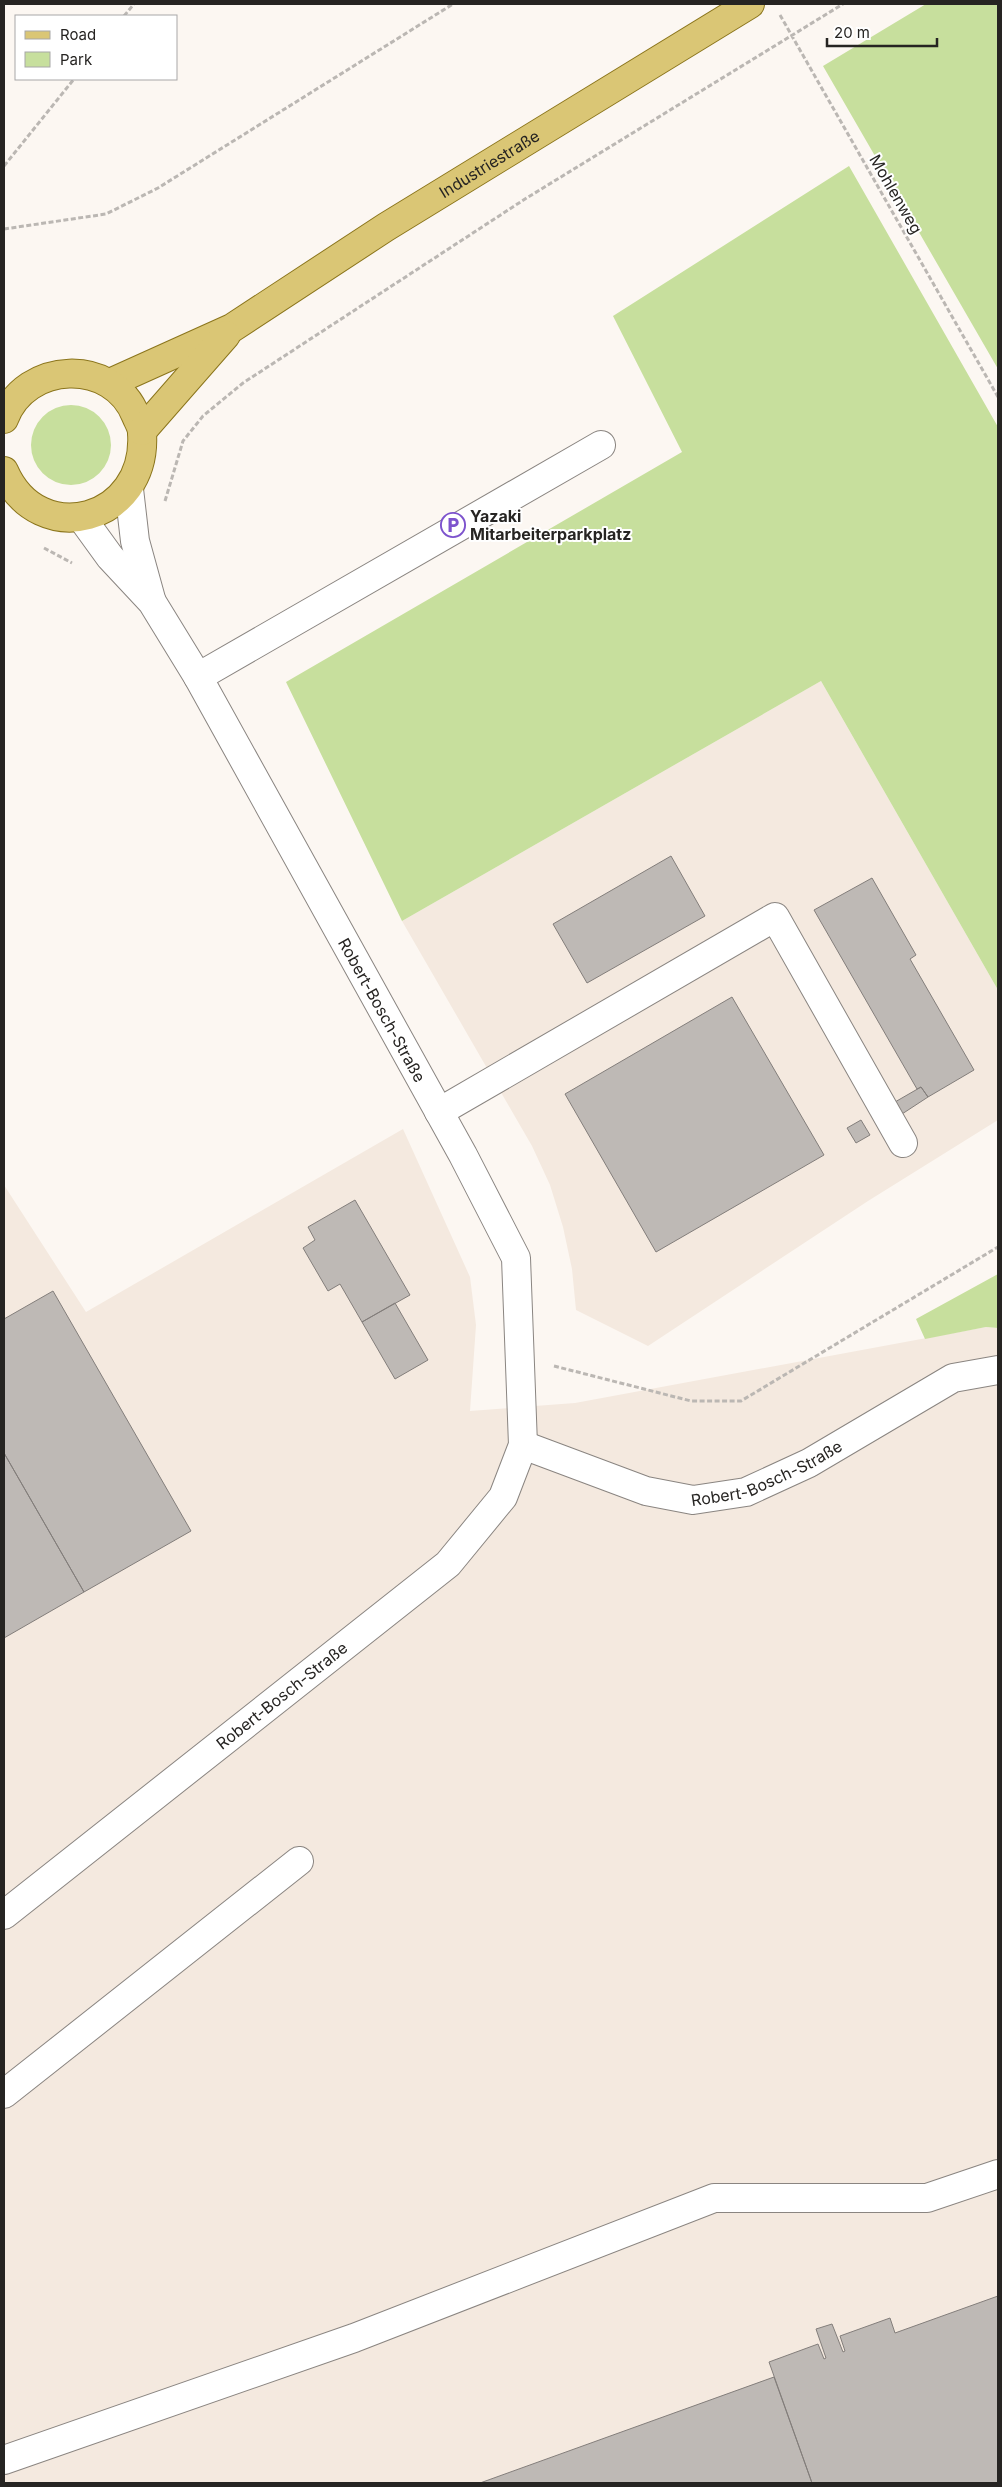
<svg xmlns="http://www.w3.org/2000/svg" width="1002" height="2487" viewBox="0 0 1002 2487" font-family="Inter,sans-serif">
<rect width="100%" height="100%" fill="#fcf7f2"/>
<!-- built -->
<path fill="#f4e9df" d="M821,681L998,990V1120L868,1201L648,1346L576,1310L572,1269L563,1227L550,1185L532,1146L402,921Z
M403,1129L470,1277L476,1325L470,1411L575,1403L986,1327L998,1328V2483H4V1185L86,1312Z"/>
<!-- green -->
<path fill="#c7df9d" d="M926,4H998V369L823,66Z
M849,166L998,427V990L821,681L402,921L286,682L682,452L613,316Z
M31 445a40 40 0 1 1 80 0a40 40 0 1 1-80 0Z
M998,1274V1328L986,1327L925,1339L916,1319Z"/>
<!-- building -->
<path fill="#beb9b5" stroke="#837e7b" d="M671,856L705,916L587,983L553,924Z
M872,878L916,955L910,959L974,1070L928,1097L921,1087L917,1089L814,910Z
M732,997L824,1155L656,1252L565,1094Z
M921,1087L928,1097L902,1114L895,1102Z
M861,1120L870,1135L856,1143L847,1128Z
M355,1200L410,1295L362,1322L340,1284L328,1291L303,1248L315,1240L308,1227Z
M53,1291L191,1531L84,1592L4,1453V1319Z
M395,1303L428,1360L395,1379L362,1322Z
M4,1453L84,1592L4,1638Z
M998,2296V2483H812L769,2362L818,2344L824,2359L826,2358L816,2329L832,2324L843,2352L845,2351L840,2336L890,2318L895,2333Z
M774,2377L812,2483H480Z"/>
<g fill="none" stroke-linecap="round" stroke-linejoin="round">
<defs>
<g id="minor">
<path d="M129,489L135,541L151,599"/>
<path d="M198,677L601,445"/>
<path d="M439,1112L775,917L903,1143"/>
<path id="s1" d="M523,1445L646,1491L693,1500L746,1492L809,1463L953,1378L998,1370"/>
<path id="s2" d="M4,1915L448,1564L503,1497L523,1445L516,1258L463,1155L198,677L152,602L110,557L81,517"/>
<path d="M4,2094L299,1861"/>
<path d="M4,2460L354,2338L714,2198H927L998,2174"/>
</g>
<g id="major">
<path id="s3" d="M110,383L232,328L386,227L750,4"/>
<path d="M4,419C25,361 113,357 136,416C138,421 142,427 142,433C148,521 39,551 4,471"/>
<path d="M142,431L226,335"/>
</g>
</defs>
<!-- minor casing -->
<use href="#minor" stroke="#8a8581" stroke-width="30"/>
<!-- major casing -->
<use href="#major" stroke="#8b751c" stroke-width="30"/>
<!-- path -->
<path stroke="#bbb7b3" stroke-width="3" stroke-dasharray="5 2.5" stroke-linecap="butt" d="M780,15L998,397
M124,16L134,4
M4,166L74,79
M4,229L106,214L158,188L453,4
M165,501L183,441L203,416L243,383L525,199L843,4
M44,548L72,563
M554,1366L691,1401H741L998,1247"/>
<!-- minor -->
<use href="#minor" stroke="#fff" stroke-width="28"/>
<!-- major -->
<use href="#major" stroke="#dac675" stroke-width="28"/>
</g>
<!-- icons -->
<defs>
<symbol id="parking-ring" viewBox="-11 -11 22 22"><circle r="9.5" fill="#fff" stroke="#7d53cd" stroke-width="1.5"/><path d="M-3.5-5.5H1a3.5 3.5 0 0 1 0 7H-1V5.5H-3.5ZM-1-3.4V-.6H.8a1.4 1.4 0 0 0 0-2.8Z" fill="#7d53cd"/></symbol>
</defs>
<g fill-rule="evenodd">
<use href="#parking-ring" x="439" y="511" width="28" height="28"/>
</g>
<g text-anchor="middle" stroke-width="4" stroke-linejoin="round" paint-order="stroke">
<!-- street labels -->
<g font-size="16" fill="#262422" stroke="#fff">
<text dy="6" stroke="none"><textPath href="#s3" startOffset="439">Industriestraße</textPath></text>
<text transform="translate(896 194) rotate(60)" y="6">Mohlenweg</text>
<text transform="translate(382 1010) rotate(61)" y="6">Robert-Bosch-Straße</text>
<text dy="6" stroke="none"><textPath href="#s1" startOffset="258">Robert-Bosch-Straße</textPath></text>
<text dy="6" stroke="none"><textPath href="#s2" startOffset="354">Robert-Bosch-Straße</textPath></text>
</g>
<!-- poi labels -->
<g font-size="16" font-weight="bold" fill="#262422" stroke="#fff" text-anchor="start">
<text x="470" y="522">Yazaki<tspan x="470" dy="18">Mitarbeiterparkplatz</tspan></text>
</g>
</g>
<!-- border -->
<rect width="1002" height="2487" fill="none" stroke="#262422" stroke-width="10"/>
<!-- legend -->
<rect x="15" y="15" width="162" height="65" fill="#ffffff" stroke="#a8a7a7"/>
<rect x="25" y="31" width="25" height="8" fill="#dac675" stroke="#a8a7a7"/>
<text x="60" y="40" font-size="15" fill="#262422">Road</text>
<rect x="25" y="52" width="25" height="15" fill="#c7df9d" stroke="#a8a7a7"/>
<text x="60" y="65" font-size="15" fill="#262422">Park</text>
<!-- scale -->
<path d="M827 38v8h110v-8" fill="none" stroke="#262422" stroke-width="2.5"/>
<text x="834" y="38" font-size="15" fill="#262422" stroke="#ffffff" stroke-width="4" paint-order="stroke">20 m</text>
</svg>
